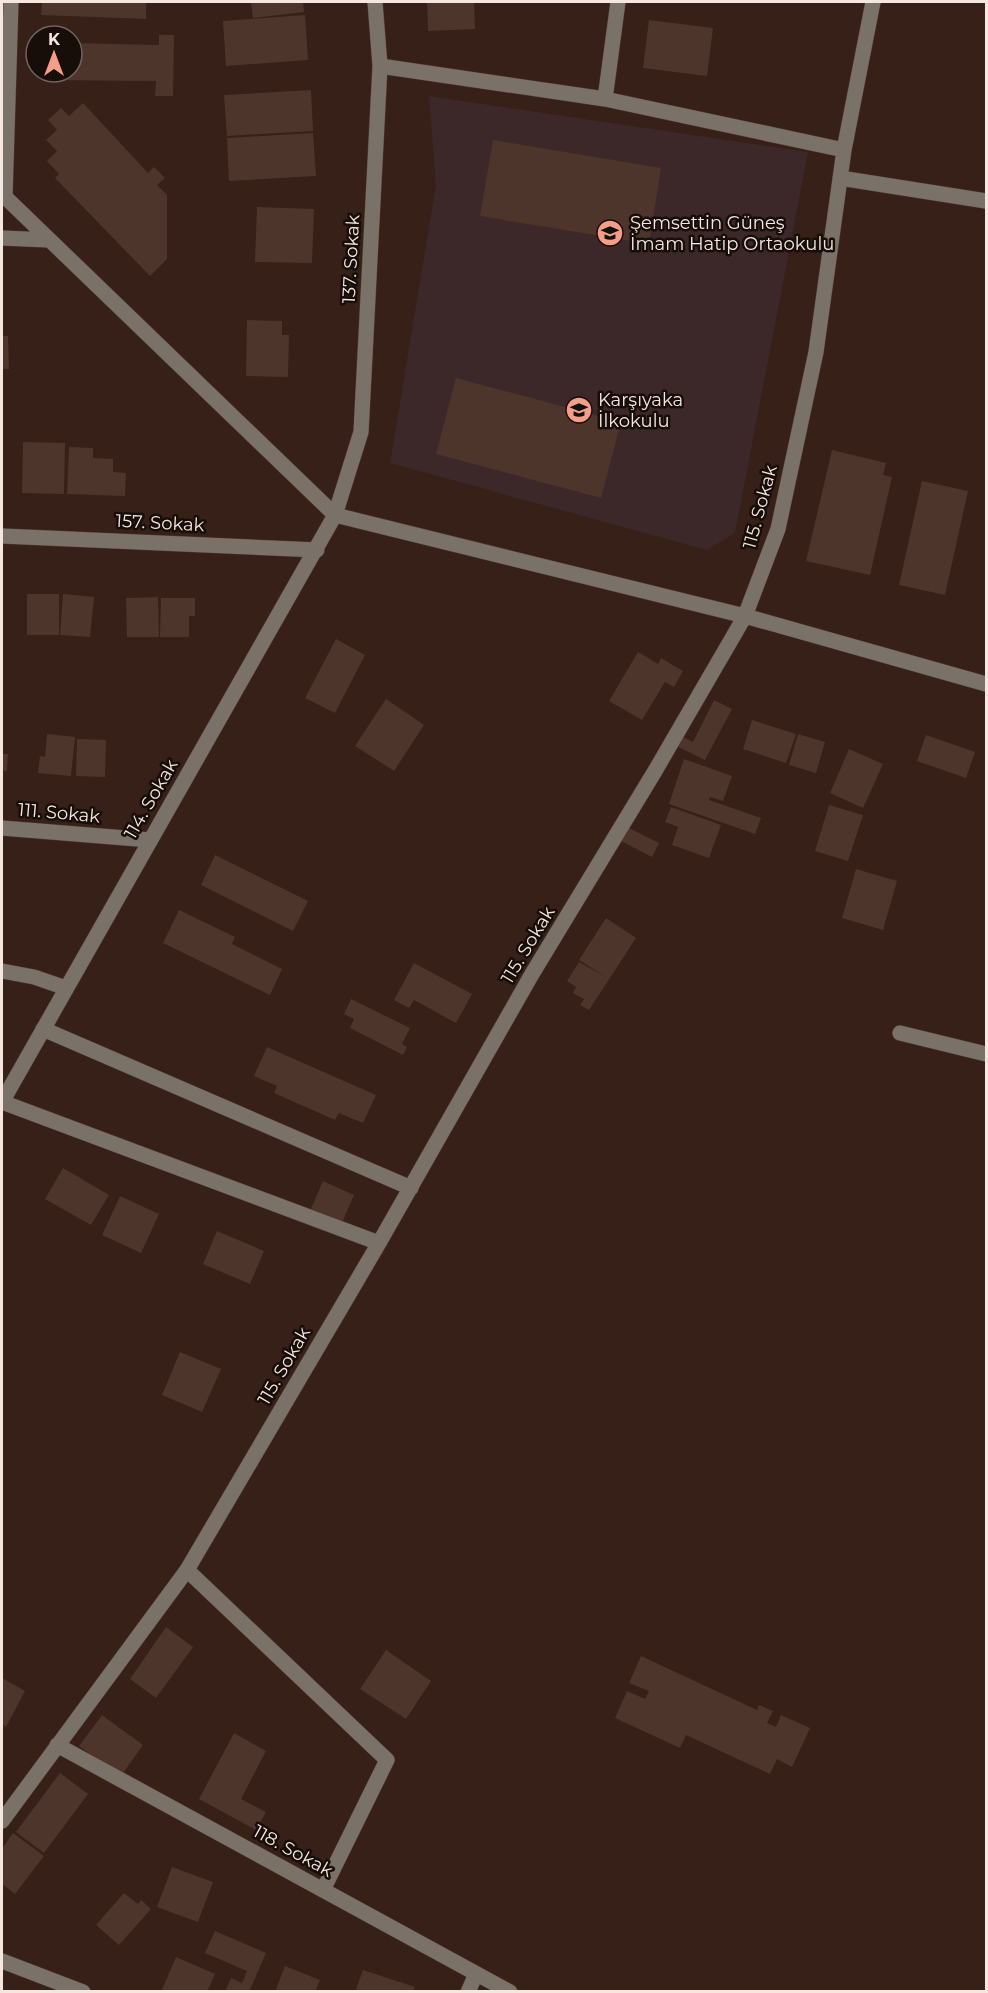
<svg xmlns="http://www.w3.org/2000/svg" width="988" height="1993" viewBox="0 0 988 1993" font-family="Montserrat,sans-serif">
<rect width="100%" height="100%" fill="#362017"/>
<!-- education -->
<path fill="#3c2828" d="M429,96L808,152L735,533L707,550L390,463L436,185Z"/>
<!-- building -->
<path fill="#4d352b" d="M42,2H146V19L41,15Z
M251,2H303L304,12L253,18Z
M427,2H474L475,29L428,31Z
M305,15L308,60L226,66L223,21Z
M649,20L713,28L707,76L643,68Z
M159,35H174L173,96H155L156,81L42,80V72H72V43L159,45Z
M311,90L313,131L227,136L224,95Z
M83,103L148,173L154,167L165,178L157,185L167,195V259L150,276L55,178L59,174L47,161L57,151L46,140L57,130L48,120L61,108L69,116Z
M313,133L316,176L229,181L227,138Z
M493,140L661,168L649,244L480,216Z
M257,207L314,209L312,263L255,262Z
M247,320L282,321V335H289L288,377L246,376Z
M2,336H8L9,369H2Z
M456,378L621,422L601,498L436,454Z
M23,442L65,443L64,494L22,493Z
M69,447L93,448V458L113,459V472L126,473L125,496L67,494Z
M832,450L886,463L883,475L892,477L870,575L806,561Z
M922,481L968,491L945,595L899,585Z
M27,594H59V635H27Z
M63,594L94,597L90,637L60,635Z
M158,597L159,637H127L126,598Z
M161,598H195V616H189V637H160Z
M336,639L365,655L335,713L305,698Z
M638,652L658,664L661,658L683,671L674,687L665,682L642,720L609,701Z
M386,699L424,725L394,771L355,746Z
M714,700L732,709L705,760L678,747L683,737L693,742Z
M752,720L796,734L786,763L743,749Z
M47,734L75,737L71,776L38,773L40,756L45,757Z
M798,734L825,742L816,773L789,765Z
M926,735L975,752L966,778L917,761Z
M77,739L106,740L105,777L76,776Z
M849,749L883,764L863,808L830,793Z
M2,754H8L7,771L2,770Z
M684,759L732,776L723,801L710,797L709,800L761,818L755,834L669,804Z
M829,805L863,815L848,861L815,851Z
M671,807L721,825L709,858L672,845L678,827L665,822Z
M629,828L659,843L652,857L621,841Z
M215,855L308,901L293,931L201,885Z
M856,869L897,881L883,930L842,918Z
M179,910L235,937L232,944L282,969L270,995L163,943Z
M606,918L636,938L589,1010L580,1005L584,999L573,993L576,987L567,981L579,962L606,977L579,960Z
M414,963L472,994L456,1023L414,1000L409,1008L394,1000Z
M351,999L410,1028L402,1044L407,1047L403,1055L350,1028L354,1019L344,1014Z
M267,1047L376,1095L363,1123L339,1113L335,1120L274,1093L277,1086L254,1076Z
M63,1168L109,1195L91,1225L45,1199Z
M323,1181L354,1195L341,1225L310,1211Z
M120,1196L159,1214L141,1253L102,1235Z
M217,1231L264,1251L250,1284L203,1264Z
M180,1352L221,1369L202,1412L162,1395Z
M166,1627L193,1647L156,1698L130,1679Z
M386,1650L431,1681L406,1719L360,1689Z
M641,1656L757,1710L759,1705L773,1711L767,1723L776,1727L781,1715L810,1728L792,1767L777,1759L770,1774L686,1735L680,1748L615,1718L627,1691L645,1699L649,1691L629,1683Z
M2,1678L25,1691L6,1727L2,1724Z
M102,1715L143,1745L121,1776L79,1746Z
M234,1733L266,1751L241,1799L266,1812L256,1830L199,1799Z
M60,1773L88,1794L44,1853L16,1832Z
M13,1833L44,1856L15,1894L2,1884V1849Z
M172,1867L213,1882L198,1922L157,1907Z
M124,1893L138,1904L141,1900L151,1909L119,1945L96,1925Z
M215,1931L266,1953L249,1992H225L231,1978L242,1983L247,1971L205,1953Z
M176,1957L215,1974L207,1992H161Z
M285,1966L320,1980L315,1992H275Z
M363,1970L415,1987L413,1992H355Z"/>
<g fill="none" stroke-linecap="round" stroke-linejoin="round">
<defs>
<path id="minor" d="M380,66L605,99L618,2
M605,99L844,150
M840,178L986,201
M2,194L335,515L745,616L986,684
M5,197L11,2
M2,238L49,240
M2,536L317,550
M2,828L150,840
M2,971L34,977L66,988
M43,1029L411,1188
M900,1033L986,1054
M2,1102L335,515L361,432L380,66L375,2
M2,1102L379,1243
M187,1570L387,1760L323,1890
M57,1745L510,1992
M2,1821L187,1570L379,1243L532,974L655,771L745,616L778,529L816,352L844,150L873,2
M2,1961L83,1992
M468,1992L476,1974"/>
</defs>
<!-- minor casing -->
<use href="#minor" stroke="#513c33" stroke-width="16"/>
<!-- minor -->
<use href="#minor" stroke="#7a7269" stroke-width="15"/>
</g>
<!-- icons -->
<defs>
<symbol id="school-disc" viewBox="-11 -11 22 22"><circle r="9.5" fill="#f49e89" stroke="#170d09"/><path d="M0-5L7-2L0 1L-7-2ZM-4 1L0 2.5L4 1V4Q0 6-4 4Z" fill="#111"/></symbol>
</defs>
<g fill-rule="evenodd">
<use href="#school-disc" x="595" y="218" width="30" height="30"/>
<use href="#school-disc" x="564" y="395" width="30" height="30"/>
</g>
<g text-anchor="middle" stroke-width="5" stroke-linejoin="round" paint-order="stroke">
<!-- poi labels -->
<g font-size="18" fill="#f5e6e0" stroke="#170d09" text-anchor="start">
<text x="630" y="229">Şemsettin Güneş<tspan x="630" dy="21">İmam Hatip Ortaokulu</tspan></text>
<text x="598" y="406">Karşıyaka<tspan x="598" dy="21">İlkokulu</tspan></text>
</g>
<!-- street labels -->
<g font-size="18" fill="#f5e6e0" stroke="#170d09">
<text transform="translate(351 259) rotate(-87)" y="6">137. Sokak</text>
<text transform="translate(760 507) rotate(-75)" y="6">115. Sokak</text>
<text transform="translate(160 523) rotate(3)" y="6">157. Sokak</text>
<text transform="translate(151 799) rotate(-60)" y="6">114. Sokak</text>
<text transform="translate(59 813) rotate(5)" y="6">111. Sokak</text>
<text transform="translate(528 945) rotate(-59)" y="6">115. Sokak</text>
<text transform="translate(284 1366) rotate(-60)" y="6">115. Sokak</text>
<text transform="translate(293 1851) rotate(29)" y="6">118. Sokak</text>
</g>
</g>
<!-- border -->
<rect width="988" height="1993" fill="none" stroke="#f5e6e0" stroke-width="6"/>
<!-- north arrow -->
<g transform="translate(54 54)"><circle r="28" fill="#170d09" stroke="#70645f" stroke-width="1.5"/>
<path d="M0-4.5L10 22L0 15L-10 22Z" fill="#f49e89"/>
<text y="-9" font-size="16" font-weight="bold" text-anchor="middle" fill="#f5e6e0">K</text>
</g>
</svg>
